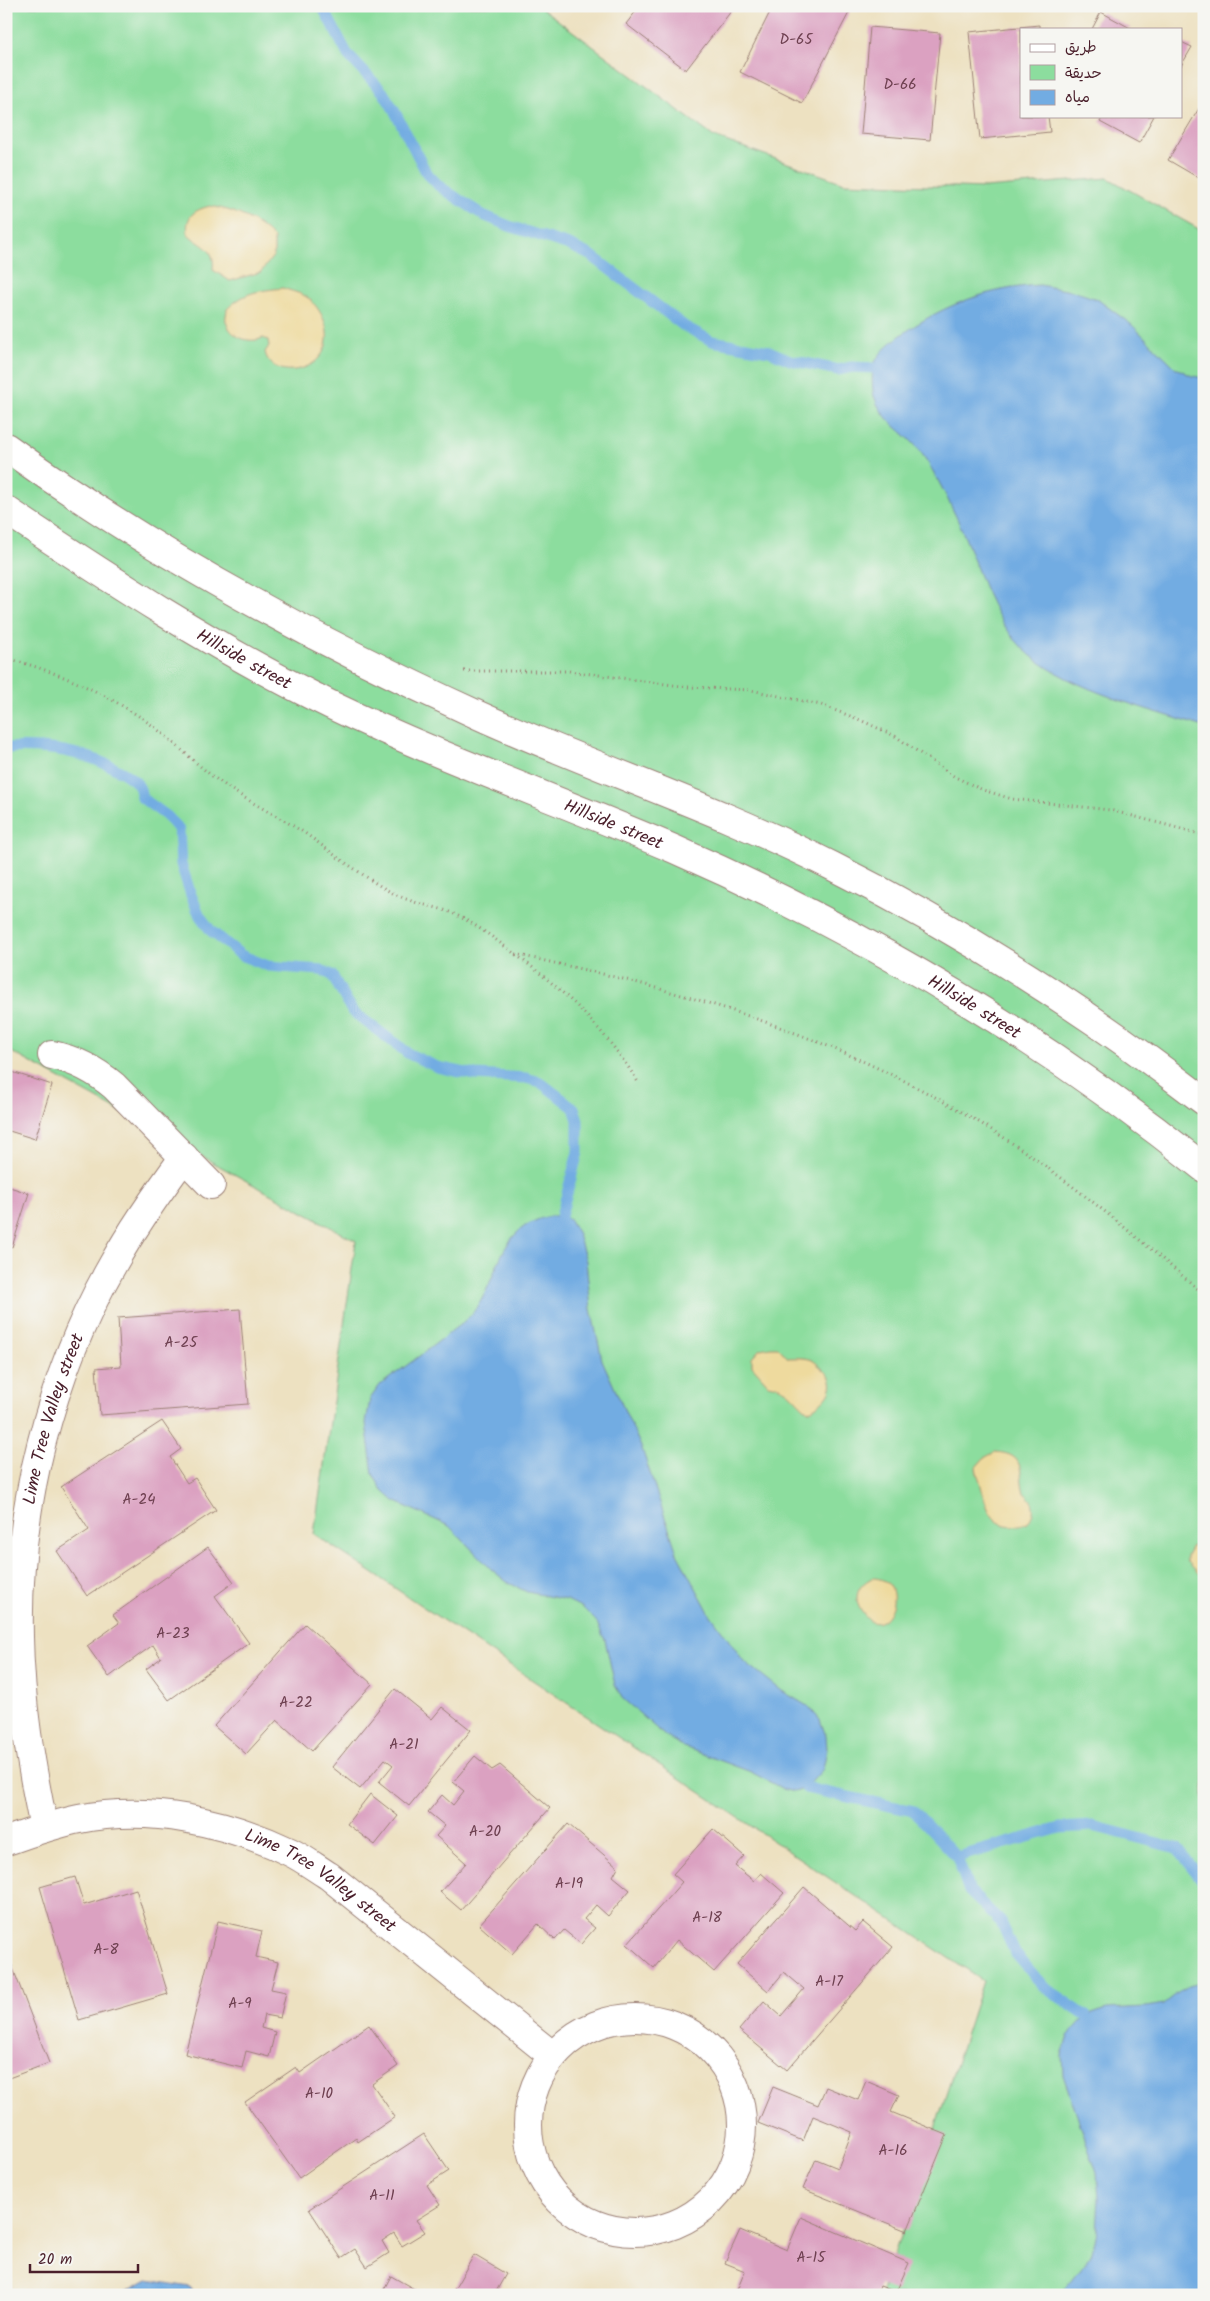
<svg xmlns="http://www.w3.org/2000/svg" width="1210" height="2301" viewBox="0 0 1210 2301" font-family="Kalam,'Playpen Sans Arabic',sans-serif">
<rect width="100%" height="100%" fill="#f6f6f2"/>
<filter id="ink" filterUnits="userSpaceOnUse"><feTurbulence type="fractalNoise" baseFrequency=".02" numOctaves="2"/><feDisplacementMap in="SourceGraphic" scale="10" xChannelSelector="R" yChannelSelector="G"/><feConvolveMatrix kernelMatrix="1 2 1 2 8 2 1 2 1" color-interpolation-filters="sRGB"/></filter>
<filter id="wash" filterUnits="userSpaceOnUse"><feTurbulence type="fractalNoise" baseFrequency=".0096" numOctaves="4" result="noise"/><feDisplacementMap in="SourceGraphic" scale="20" xChannelSelector="R" yChannelSelector="G"/><feGaussianBlur stdDeviation="1.12" result="paint"/><feColorMatrix in="noise" values="0 0 0 0 0 0 0 0 0 0 0 0 0 0 0 0 0 1.4 0 .05"/><feComposite in="paint" operator="in"/></filter>
<g filter="url(#wash)">
<rect width="100%" height="100%" fill="#ede1c1"/>
<!-- green -->
<path fill="#8cdd9e" stroke="#6b7e64" d="M6,6H539L714,137L844,183L985,188L1108,178L1204,232V2295H881L983,1981L314,1534L356,1241L6,1049Z"/>
<!-- sand -->
<path fill="#eeda9e" stroke="#9c7c64" d="M210,206C234,210 258,220 274,238V255L261,272L230,281L213,270C216,247 201,247 188,234C185,216 194,210 210,206Z
M283,288C290,291 302,293 308,298C325,312 336,341 318,359C304,374 270,376 265,352L269,346L268,340L263,338C250,344 230,338 226,321C225,318 227,312 227,309C246,291 258,291 283,288Z
M771,1347H778L788,1358C795,1358 805,1357 812,1360C816,1362 820,1367 824,1370C842,1386 824,1403 808,1411C791,1397 791,1388 768,1384L752,1366V1358L760,1349Z
M995,1452C1027,1454 1018,1471 1024,1493C1035,1502 1036,1511 1028,1523C992,1534 987,1510 980,1482C979,1477 976,1473 976,1467L984,1458Z
M1192,1546H1204V1579L1187,1561V1555Z
M872,1578C913,1578 886,1645 864,1615C852,1600 856,1586 872,1578Z"/>
<!-- water -->
<path fill="#72ace2" stroke="#5e6686" d="M1040,285L1076,292L1097,299L1132,325L1176,368L1192,376L1204,378V727C1151,710 1072,690 1030,655C986,617 977,557 951,506C943,489 931,466 920,451C906,432 882,422 874,396C872,387 871,371 875,362C881,350 893,341 904,333C945,304 990,288 1040,285Z
M550,1216H561L570,1220L578,1234L586,1261L591,1309L602,1360L642,1449L677,1553L710,1614L743,1660L782,1691L809,1707L820,1720L826,1736L827,1749L823,1769L806,1788L795,1792L783,1789L751,1772L684,1747L665,1736L622,1698L615,1685L605,1640L596,1621L583,1608L567,1600L527,1592L507,1582L491,1569L449,1526L394,1501L382,1490L373,1474L366,1423L370,1399L380,1385C402,1369 425,1352 447,1335C454,1328 464,1323 471,1315C502,1278 494,1228 550,1216Z
M1204,1981V2295H1060L1091,2255L1097,2232L1099,2198L1097,2173L1063,2075L1062,2055L1068,2036L1086,2016L1107,2009L1146,2007L1164,2004L1188,1985Z
M148,2280L190,2287L194,2295H120Z"/>
<g fill="none" stroke-linecap="round" stroke-linejoin="round">
<!-- stream -->
<path stroke="#72ace2" stroke-width="11" d="M322,6L348,55L383,92L394,110L426,172L439,186L460,200L483,215L509,226L569,245L592,256L684,326L712,341L769,351L790,360L838,370L852,367L873,368
M6,748C48,746 85,751 122,772C127,775 137,781 139,787C141,790 141,795 142,798L168,817L179,830L181,864L191,895L200,916L211,931L241,955L268,966L321,970L332,975L352,1011L409,1054L437,1067L475,1075L526,1078L540,1082L574,1108L578,1120V1152L561,1216
M806,1788L914,1811L957,1857L1060,1828L1093,1826L1177,1848L1204,1882
M957,1857L969,1891L1001,1922L1015,1953L1044,1987L1086,2016"/>
</g>
<g id="blocks">
<!-- building -->
<path fill="#dba1c1" d="M640,6H735L686,70L626,24Z
M773,6L852,7L802,103L740,72Z
M1101,12L1132,29H1092Z
M1039,25V29H1021V116H1048L1050,132L980,139L969,32Z
M870,27L940,33L930,140L861,134Z
M1181,42L1192,47L1181,66Z
M1204,100V181L1168,160Z
M1103,116H1154L1139,143L1100,122Z
M6,1070L52,1085L35,1139L6,1130Z
M6,1186L29,1193L12,1247L6,1245Z
M240,1309L248,1404L100,1415L96,1368L121,1366L118,1318Z
M162,1421L181,1449L170,1457L187,1483L195,1478L216,1510L87,1596L57,1551L89,1530L61,1487Z
M208,1547L234,1582L215,1596L249,1643L169,1700L146,1669L161,1658L153,1645L109,1677L87,1646L119,1623L113,1615Z
M305,1624L372,1684L312,1751L277,1720L246,1754L214,1726Z
M395,1689L432,1719L442,1707L471,1730L409,1806L379,1782L393,1765L385,1759L360,1789L332,1767Z
M475,1756L492,1770L500,1765L550,1808L461,1910L440,1892L466,1863L436,1836L445,1826L428,1812L442,1795L453,1805L464,1791L453,1782Z
M370,1794L398,1816L375,1845L347,1824Z
M568,1824L618,1867L613,1876L630,1890L608,1916L596,1905L584,1919L595,1928L581,1944L564,1930L555,1940L538,1924L512,1954L479,1925Z
M713,1829L744,1856L735,1866L754,1881L761,1873L784,1893L714,1972L677,1940L654,1968L627,1944L682,1882L673,1874Z
M75,1877L84,1905L136,1889L168,1994L79,2020L40,1887Z
M804,1887L855,1931L863,1922L893,1947L787,2070L739,2030L764,2001L781,2016L804,1989L784,1972L768,1991L737,1964Z
M218,1921L262,1931L256,1957L278,1962L271,1989L286,1992L280,2018L264,2015L261,2028L275,2032L269,2057L246,2051L242,2068L185,2054Z
M6,1950L49,2063L6,2079Z
M369,2025L398,2066L372,2084L395,2117L358,2142L356,2138L299,2178L245,2102L296,2067L300,2073Z
M866,2081L899,2095L891,2112L947,2135L907,2231L803,2189L816,2159L838,2168L852,2132L813,2116L803,2141L758,2123L773,2087L818,2105L826,2087L858,2100Z
M424,2134L449,2171L427,2185L440,2205L416,2220L425,2232L402,2246L394,2233L382,2241L389,2253L367,2267L355,2249L341,2258L309,2209Z
M801,2217L909,2263L896,2292L880,2286L876,2295H735L745,2271L725,2263L740,2230L787,2250Z
M474,2255L506,2274L494,2295H451Z
M391,2276L425,2295H381Z"/>
</g>
</g>
<g filter="url(#ink)">
<use href="#blocks" fill-opacity="0" stroke="#9c8076" stroke-width="1"/>
<g fill="none" stroke-linecap="round" stroke-linejoin="round">
<defs>
<g id="minor">
<path d="M6,447C153,553 313,640 478,715C595,768 717,808 832,866C964,932 1087,1011 1204,1101"/>
<path id="s1" d="M6,510C111,580 218,650 331,705C443,759 560,800 674,849C863,932 1043,1038 1204,1168"/>
<path d="M52,1055C76,1060 95,1070 114,1086L211,1185"/>
<path id="s2" d="M44,1828C31,1765 20,1702 19,1637C16,1510 50,1374 113,1264C134,1226 159,1191 184,1157"/>
<path id="s3" d="M6,1841C30,1833 54,1824 79,1819C150,1805 225,1821 290,1852C303,1858 316,1868 329,1876L553,2056"/>
<circle cx="635" cy="2125" r="107"/>
</g>
</defs>
<!-- minor casing -->
<use href="#minor" stroke="#9c8076" stroke-width="30"/>
<!-- path -->
<path stroke="#9c8076" stroke-width="3" stroke-dasharray="1 4" stroke-linecap="butt" d="M6,409L14,414
M6,658C59,672 109,694 153,726C177,744 197,766 222,783C245,800 271,812 295,827C314,838 330,853 349,865C368,878 388,893 409,900C424,906 440,907 454,914C476,924 495,939 515,954C566,992 604,1028 638,1082
M464,671H569L688,687L751,690L821,705L858,719L895,736L955,777L983,790L1012,799L1110,810L1204,835
M515,954C566,966 617,976 667,991C772,1020 873,1060 967,1115C1053,1165 1128,1230 1204,1294"/>
<!-- minor -->
<use href="#minor" stroke="#fff" stroke-width="28"/>
</g>
</g>
<g text-anchor="middle" stroke-width="4.5" stroke-linejoin="round" paint-order="stroke">
<!-- number labels -->
<g font-size="15" fill="#6e4050">
<text x="796" y="44">D-65</text>
<text x="900" y="89">D-66</text>
<text x="181" y="1347">A-25</text>
<text x="139" y="1504">A-24</text>
<text x="173" y="1638">A-23</text>
<text x="296" y="1707">A-22</text>
<text x="404" y="1749">A-21</text>
<text x="485" y="1836">A-20</text>
<text x="569" y="1888">A-19</text>
<text x="707" y="1922">A-18</text>
<text x="106" y="1954">A-8</text>
<text x="829" y="1986">A-17</text>
<text x="240" y="2008">A-9</text>
<text x="319" y="2098">A-10</text>
<text x="893" y="2155">A-16</text>
<text x="382" y="2200">A-11</text>
<text x="811" y="2262">A-15</text>
</g>
<!-- street labels -->
<g font-size="18" fill="#4a1f2b" stroke="#f6f6f2">
<text dy="6" stroke="none"><textPath href="#s1" startOffset="281">Hillside street</textPath></text>
<text dy="6" stroke="none"><textPath href="#s1" startOffset="686">Hillside street</textPath></text>
<text dy="6" stroke="none"><textPath href="#s1" startOffset="1091">Hillside street</textPath></text>
<text dy="6" stroke="none"><textPath href="#s2" startOffset="415">Lime Tree Valley street</textPath></text>
<text dy="6" stroke="none"><textPath href="#s3" startOffset="334">Lime Tree Valley street</textPath></text>
</g>
</g>
<!-- margin -->
<rect width="1210" height="2301" fill="none" stroke="#f6f6f2" stroke-width="25"/>
<!-- legend -->
<rect x="1020" y="28" width="162" height="90" fill="#f6f6f2" stroke="#b1a0a2"/>
<rect x="1030" y="44" width="25" height="8" fill="#ffffff" stroke="#b1a0a2"/>
<text x="1065" y="52" font-size="15" fill="#4a1f2b">طريق</text>
<rect x="1030" y="65" width="25" height="15" fill="#8cdd9e" stroke="#b1a0a2"/>
<text x="1065" y="78" font-size="15" fill="#4a1f2b">حديقة</text>
<rect x="1030" y="90" width="25" height="15" fill="#72ace2" stroke="#b1a0a2"/>
<text x="1065" y="102" font-size="15" fill="#4a1f2b">مياه</text>
<!-- scale -->
<path d="M30 2264v8h108v-8" fill="none" stroke="#4a1f2b" stroke-width="2.5"/>
<text x="38" y="2264" font-size="15" fill="#4a1f2b" stroke="#f6f6f2" stroke-width="4" paint-order="stroke">20 m</text>
</svg>
